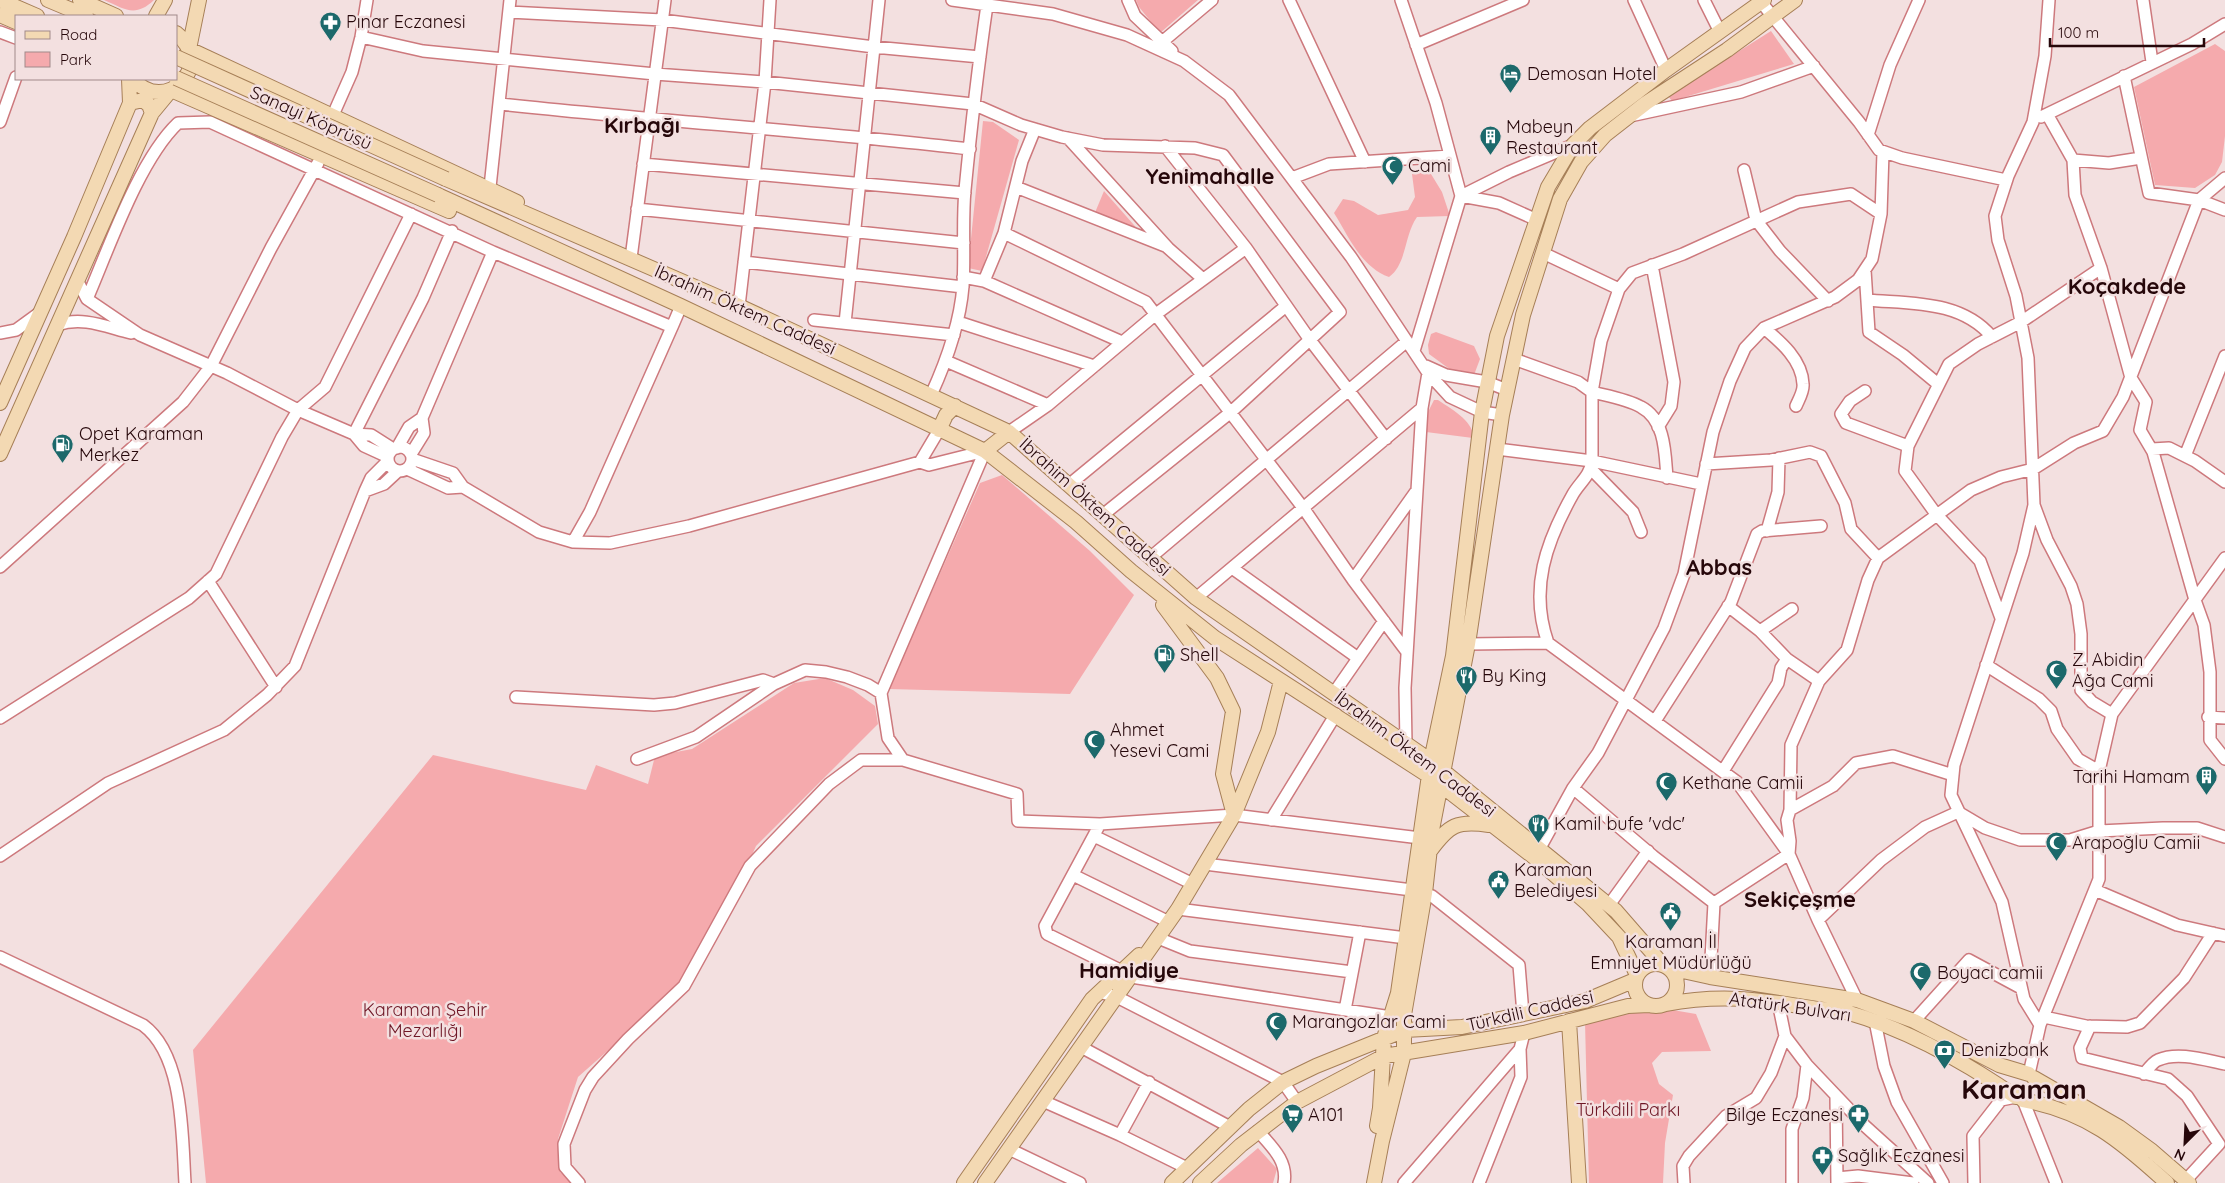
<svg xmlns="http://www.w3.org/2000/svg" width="2225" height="1183" viewBox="0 0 2225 1183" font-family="Quicksand,sans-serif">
<rect width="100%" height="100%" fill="#f3e0e0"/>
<!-- green -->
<path fill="#f5aaad" d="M104,0H154C135,18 125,9 104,0Z
M1136,0H1198L1160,33L1139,7Z
M1771,31L1794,64L1672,101L1668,96Z
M2215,44L2225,51V136L2222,162L2215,175L2195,188L2155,185L2134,87Z
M983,121L993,122L1019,140L982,271L968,268Z
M1423,171L1431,174L1442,192L1450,216L1417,217C1404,235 1407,264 1389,277C1361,267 1349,237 1334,213L1343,199L1354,201L1378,215L1408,210L1415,197L1412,174Z
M1104,191L1141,233L1094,215Z
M1436,332L1474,346L1480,359L1474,375L1459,376L1429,354L1428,345L1431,334Z
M1434,400H1438C1450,408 1475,422 1473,438L1426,432L1428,412Z
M1002,475L1090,551L1134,595L1070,694L889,689L980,483Z
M825,678L853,690L875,706L878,724L756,846L731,902L680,987L578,1077L558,1139L560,1172L572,1183H206L193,1050L433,755L586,790L596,765L648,784L655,756L692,749L794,683Z
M1661,1008L1696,1014L1711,1051L1662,1052L1652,1063L1659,1084L1673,1095L1665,1143L1663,1183H1589L1585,1022Z
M1258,1148L1277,1169L1273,1183H1217Z"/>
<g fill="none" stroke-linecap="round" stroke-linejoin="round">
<defs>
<path id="minor" d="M952,0L1053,14L1127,35L1184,61L1229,95L1351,257L1428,373L1450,397L1482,412L1502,415
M1128,0L1135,16L1172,51
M1289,0L1365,162
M1401,0L1436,103L1461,196L1499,203L1537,220
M1634,0L1666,70
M1704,0L1720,32
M2143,0L2152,62
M1761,2L1859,122L1879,150L1902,158L2006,180
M509,12L662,20L874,47L980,57
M0,32L16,38
M361,37L423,51L655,74L765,82L973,104L1021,125L1062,137L1103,145L1195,148L1223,155L1340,312L1231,412L1104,514
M1162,42L1212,0
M1416,45L1523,0
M2124,76L2149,193L2199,200L2225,210
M500,104C657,121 814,131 970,149
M2047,114L2073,160L2075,195L2101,268L2131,378L2146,402L2140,430L2153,452L2195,600L2204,625L2210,672V740L2225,759
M333,115L352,72L361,37L367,0
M1630,116L1741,92L1814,66
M2041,117L2192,44L2225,24
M0,122L16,77
M1868,135L1890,65L1919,0
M1068,138L1168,248L1203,279
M1165,146L1246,248L1310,340L1386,439
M2073,160L2109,163L2141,158
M643,164L965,193
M1744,170L1756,220L1780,251L1828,301
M1292,178L1329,164L1450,156
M490,187L510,0
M1016,187L1165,246
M637,209L964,243
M1004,233L1146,302L1304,509L1353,580L1407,652
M1543,253L1619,289
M631,258L665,0
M744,262L963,287
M1652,265L1674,382L1671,406L1658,427
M1865,270L1869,332L1903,355L1938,384
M963,277L984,281L1122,342
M77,280L87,299L140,335L227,373L298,410L354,434L371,435L393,449
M984,281L1004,233L1022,161L1035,129
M87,299C109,248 139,160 178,123L210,122L493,252
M1867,300C1911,304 1961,300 1992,337
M739,306L765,82L770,0
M814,320L954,335
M958,322L1094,366
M845,323L879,0
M57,325C83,316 106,327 131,333
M1764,328C1781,342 1802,360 1803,384C1804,391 1799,399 1796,406
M0,333L16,330L38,314
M1414,351L1461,196L1509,172L1573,145
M1514,359L1578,382L1592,392V461L1701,484
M946,361L1048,405
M1426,366L1446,375L1487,382L1507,390
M1865,391L1850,401L1841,414L1846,423L1908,446
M931,395C947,360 960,324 963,286C965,254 962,222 965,190C971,128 978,67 987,5
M1009,432L1048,405L1156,314L1246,248
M354,434L423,298L452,231
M354,434L364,446L388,457
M388 459a12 12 0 1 1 24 0a12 12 0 1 1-24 0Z
M397,448L409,427L422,418
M1497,449L1592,461C1590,476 1580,482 1573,494C1546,542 1529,589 1548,643
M2152,449L2169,448L2195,461L2225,482
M985,451L881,693L888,738L903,760L1017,794L1018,821L1100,824L1234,815L1420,838
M411,454L424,433L422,418L493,252L672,327L681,306
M2185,456L2225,356
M412,459L453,473L463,487L539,532L573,542L610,543L689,526L920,462L929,465L985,451
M920,462L939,430
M1706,464L1771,460L1810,452L1821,456L1845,503L1851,529L1878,558
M407,469L448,488L463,487
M1591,469L1633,512L1641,532
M1667,478C1665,455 1666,420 1641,407C1627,399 1608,396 1592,392L1601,341L1619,289L1632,273L1683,254L1798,202L1851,194L1881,214
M1070,484L1286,306
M365,491L384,484L398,471
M2034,505L2047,540L2071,586L2077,604L2081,634V690L2092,702L2112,714
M1767,531L1778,492L1779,458
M573,542L590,512L672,327
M1151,557L1407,341
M0,567L183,402L211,366L271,248L318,163
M1232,568L1358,658
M1353,580L1417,490
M208,581L276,687
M1196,598L1422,408L1428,373
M1728,606L1760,631L1787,659L1819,681
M2001,618L1980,561L1936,514L1905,471L1908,446L1949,364L1978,344L2021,322L2101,268
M1760,631L1792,609
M1468,644L1548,643L1737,782L1789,854L1818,920L1857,1000
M1986,665L2039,699L2051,711L2057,729L2078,759L2099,771
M1334,693L1384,621
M516,697L654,705L675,703L763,680L774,684
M2208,717L2225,718
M0,718L189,598L216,574L282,437L298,410L325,387L411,214
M1655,721L1731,602L1757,534L1762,531L1821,526
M1406,744L1405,688L1422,408
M637,759L696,737L774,684L805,670L826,672L847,677L868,685L881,693
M1723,771L1778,683L1781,668L1787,659
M1573,788L1653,856L1714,903
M1790,810L1833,786L1856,763L1893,756L1953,775
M1271,820L1336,714
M1100,824L1045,926L1047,934L1122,971
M1094,836L1193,884
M1536,855L1573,788L1598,753L1664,628L1684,574L1713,432L1730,381L1745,348L1764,328L1835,297L1858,280L1872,259L1881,214L1883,152
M0,856L108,783L224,730L267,695L295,666L365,491L371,478L388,461
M1205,864L1412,890L1432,896L1519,965L1523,1014
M1073,875L1169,922
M2095,890L2177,925L2225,936
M1714,903L1789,854L1790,841L1787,820L1790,810L1791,745L1819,681L1847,650L1868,580L1878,558L1971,490L2001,477L2033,469L2074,443L2103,431L2123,397L2199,200L2225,178
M1609,905L1648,851
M1178,909L1406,938
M1818,920L1881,860L1925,827L1958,812L1985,828L2020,840H2070L2099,831L2163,828H2197L2225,837
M1158,938L1190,951L1352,972
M0,957L143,1025C184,1055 182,1136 185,1183
M1710,977L1714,903
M1123,979L1131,977L1391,1017
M1099,992L1117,997L1283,1082L1297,1102
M1778,1002L1785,1036L1807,1065L1865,1126L1928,1183
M1345,1010L1360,932
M2044,1017L2086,1026L2127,1027L2140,1023L2184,978L2213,933
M1875,1021L1884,1066L1897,1102L1943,1183
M1914,1021L1969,960L2021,988
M2040,1025L2024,999L2002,902L1951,795L1954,765L2023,553L2034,505L2028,358L2016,296L1998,240L1995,216L2008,176L2033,122L2045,56L2049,0
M2090,1026L2080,1048L2082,1058L2168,1079L2187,1096L2219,1144L2186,1180
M1081,1047L1230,1127
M2029,1074L2040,1025L2099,879V771L2112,714L2225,558
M2144,1074C2148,1069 2153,1062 2158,1060C2178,1051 2205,1060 2225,1064
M1836,1097L1837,1183
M2023,1100L2056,1183
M1043,1101L1120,1135L1187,1168
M1258,1131C1272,1147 1288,1161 1284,1183
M1120,1135L1149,1082
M1009,1149L1080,1183
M1837,1178L1858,1176L1913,1183
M579,1183L565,1167L564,1144L585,1090L593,1077L628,1039L684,986L750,866L829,784L861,760H903
M1404,1183L1520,1049L1524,1033
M1479,1183L1521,1077L1520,1049
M1684,1183L1683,1166L1689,1156L1726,1116L1756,1098L1771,1073L1785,1036
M1792,1183V1129L1803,1098L1807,1065
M1974,1183L1973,1136L2001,1100L2016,1097"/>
<path id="major" d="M0,0L37,16
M48,0L86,16
M80,0L116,16
M199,0L189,49L517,202
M0,15L16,22
M156,16L165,0
M133,79C165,116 216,66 176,33
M130,103L143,100L149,105L152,113
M446,179L739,306L1009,432L1196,598L1431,761L1616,911L1663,965
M438,195L681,306L985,451L1076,522L1131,571L1215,638L1429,776L1535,858L1588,904L1619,937L1637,975
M0,403L74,237L130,103L129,79
M939,430L946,415L955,406
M985,451L1009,432
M0,454L152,113L171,90L449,211
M1163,605L1217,678L1233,711L1223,774L1234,815
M1430,851C1449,825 1457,820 1489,825
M1635 985a21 21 0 1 1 42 0a21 21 0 1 1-42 0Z
M1669,968L1710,977L1857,1000L1914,1021L1999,1065L2029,1074
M1665,1004C1721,994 1757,999 1812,1008C1823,1010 1835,1009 1846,1012C1906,1029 1965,1062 2016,1097
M1569,1021L1579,1183
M2034,1078L2119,1127L2152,1151L2189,1183
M2023,1100C2087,1112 2120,1140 2167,1183
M1377,1126L1380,1108L1384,1038L1398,993L1431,761L1453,656L1482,412L1497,336L1548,187L1573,145L1590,128L1666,70L1764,0
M964,1183L1092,999L1139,955
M985,1183L1178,909L1234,815L1268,732L1281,681
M1172,1183L1249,1109L1283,1082L1316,1066L1405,1030L1462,1027L1585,1001L1635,980
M1200,1183L1241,1145L1297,1102L1384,1056L1524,1033L1628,1006L1649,1005
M1374,1183L1382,1141L1404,1053V1015L1425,893L1432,830L1468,644L1502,415L1523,315L1560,199L1581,162L1605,135L1646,103L1727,50L1795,0"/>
</defs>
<!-- minor casing -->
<use href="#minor" stroke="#cd797d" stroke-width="14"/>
<!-- major casing -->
<use href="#major" stroke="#a67f57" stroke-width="16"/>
<!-- minor -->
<use href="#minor" stroke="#fff" stroke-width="11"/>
<!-- major -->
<use href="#major" stroke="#f3d9b3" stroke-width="14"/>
<defs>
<path id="major-bridge" d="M176,57L446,179
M176,78L438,195"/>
</defs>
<!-- major-bridge casing -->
<use href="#major-bridge" stroke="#a67f57" stroke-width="16" stroke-linecap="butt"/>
<!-- major-bridge -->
<use href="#major-bridge" stroke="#f3d9b3" stroke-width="14"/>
</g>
<!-- icons -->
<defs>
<symbol id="pharmacy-pin" viewBox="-11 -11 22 30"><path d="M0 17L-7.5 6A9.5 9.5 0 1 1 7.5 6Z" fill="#1c696b" stroke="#f3e0e0"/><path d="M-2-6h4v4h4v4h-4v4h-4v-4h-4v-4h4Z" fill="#fff"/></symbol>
<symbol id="hotel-pin" viewBox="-11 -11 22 30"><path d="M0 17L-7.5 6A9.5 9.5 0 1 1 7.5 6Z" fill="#1c696b" stroke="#f3e0e0"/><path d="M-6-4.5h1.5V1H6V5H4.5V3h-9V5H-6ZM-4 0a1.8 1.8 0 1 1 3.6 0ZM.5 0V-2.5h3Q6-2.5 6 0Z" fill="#fff"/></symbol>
<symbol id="building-pin" viewBox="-11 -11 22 30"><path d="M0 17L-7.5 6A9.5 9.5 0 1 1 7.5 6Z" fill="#1c696b" stroke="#f3e0e0"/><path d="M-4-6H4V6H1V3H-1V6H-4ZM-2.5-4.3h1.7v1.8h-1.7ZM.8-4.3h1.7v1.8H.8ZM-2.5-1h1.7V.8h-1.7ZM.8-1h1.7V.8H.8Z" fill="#fff"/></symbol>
<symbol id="mosque-pin" viewBox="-11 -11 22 30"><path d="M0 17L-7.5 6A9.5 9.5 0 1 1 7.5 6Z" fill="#1c696b" stroke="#f3e0e0"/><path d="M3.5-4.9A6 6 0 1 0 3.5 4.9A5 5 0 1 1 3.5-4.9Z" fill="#fff"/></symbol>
<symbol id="fuel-pin" viewBox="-11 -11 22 30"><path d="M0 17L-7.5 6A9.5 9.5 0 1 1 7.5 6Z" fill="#1c696b" stroke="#f3e0e0"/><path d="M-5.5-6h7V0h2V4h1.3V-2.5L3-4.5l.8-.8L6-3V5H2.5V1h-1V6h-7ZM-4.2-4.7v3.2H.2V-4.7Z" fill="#fff"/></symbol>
<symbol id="restaurant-pin" viewBox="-11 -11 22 30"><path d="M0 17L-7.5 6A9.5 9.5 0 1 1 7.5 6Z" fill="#1c696b" stroke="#f3e0e0"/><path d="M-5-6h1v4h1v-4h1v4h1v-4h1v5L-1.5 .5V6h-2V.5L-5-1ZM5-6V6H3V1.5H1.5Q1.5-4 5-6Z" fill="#fff"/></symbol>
<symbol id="civic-pin" viewBox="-11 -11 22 30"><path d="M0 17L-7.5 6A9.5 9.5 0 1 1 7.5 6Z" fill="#1c696b" stroke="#f3e0e0"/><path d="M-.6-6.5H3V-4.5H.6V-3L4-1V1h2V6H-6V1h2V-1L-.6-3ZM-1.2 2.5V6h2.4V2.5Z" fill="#fff"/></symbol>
<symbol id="bank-pin" viewBox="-11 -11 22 30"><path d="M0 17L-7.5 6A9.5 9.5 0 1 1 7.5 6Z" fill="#1c696b" stroke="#f3e0e0"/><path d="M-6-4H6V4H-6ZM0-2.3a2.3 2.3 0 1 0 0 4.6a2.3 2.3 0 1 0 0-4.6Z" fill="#fff"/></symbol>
<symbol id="supermarket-pin" viewBox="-11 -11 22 30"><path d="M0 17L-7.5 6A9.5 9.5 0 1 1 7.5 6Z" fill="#1c696b" stroke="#f3e0e0"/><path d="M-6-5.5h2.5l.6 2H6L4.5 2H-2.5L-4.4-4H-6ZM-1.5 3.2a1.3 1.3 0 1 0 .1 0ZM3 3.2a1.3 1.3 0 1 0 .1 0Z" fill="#fff"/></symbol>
</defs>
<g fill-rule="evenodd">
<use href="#pharmacy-pin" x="318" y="10" width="25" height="34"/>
<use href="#hotel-pin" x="1498" y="62" width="25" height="34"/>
<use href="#building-pin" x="1478" y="124" width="25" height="34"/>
<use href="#mosque-pin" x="1380" y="154" width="25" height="34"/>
<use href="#fuel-pin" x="50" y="432" width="25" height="34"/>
<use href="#fuel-pin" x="1152" y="642" width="25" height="34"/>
<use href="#mosque-pin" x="2044" y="658" width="25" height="34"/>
<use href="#restaurant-pin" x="1454" y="664" width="25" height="34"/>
<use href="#mosque-pin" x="1082" y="728" width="25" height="34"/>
<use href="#building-pin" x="2194" y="764" width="25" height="34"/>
<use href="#mosque-pin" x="1654" y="770" width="25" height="34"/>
<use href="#restaurant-pin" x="1526" y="812" width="25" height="34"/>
<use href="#mosque-pin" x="2044" y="830" width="25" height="34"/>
<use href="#civic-pin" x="1486" y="868" width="25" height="34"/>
<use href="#civic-pin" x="1658" y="900" width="25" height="34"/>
<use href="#mosque-pin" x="1908" y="960" width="25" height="34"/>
<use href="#mosque-pin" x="1264" y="1010" width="25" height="34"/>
<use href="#bank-pin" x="1932" y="1038" width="25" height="34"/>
<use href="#supermarket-pin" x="1280" y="1102" width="25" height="34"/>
<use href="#pharmacy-pin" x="1846" y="1102" width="25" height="34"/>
<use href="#pharmacy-pin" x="1810" y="1144" width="25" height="34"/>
</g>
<g text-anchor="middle" stroke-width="5" stroke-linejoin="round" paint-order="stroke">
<!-- poi labels -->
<g font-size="18" fill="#26070a" stroke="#f3e0e0" text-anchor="start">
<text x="346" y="28">Pınar Eczanesi</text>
<text x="1527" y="80">Demosan Hotel</text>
<text x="1506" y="133">Mabeyn<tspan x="1506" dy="21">Restaurant</tspan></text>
<text x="1408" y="172">Cami</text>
<text x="79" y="440">Opet Karaman<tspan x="79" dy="21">Merkez</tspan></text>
<text x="1180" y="661">Shell</text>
<text x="2072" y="666">Z. Abidin<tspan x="2072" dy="21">Ağa Cami</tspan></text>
<text x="1482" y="682">By King</text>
<text x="1110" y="736">Ahmet<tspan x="1110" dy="21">Yesevi Cami</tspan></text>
<text x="2190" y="783" text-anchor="end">Tarihi Hamam</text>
<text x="1682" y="789">Kethane Camii</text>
<text x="1554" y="830">Kamil bufe 'vdc'</text>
<text x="2072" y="849">Arapoğlu Camii</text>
<text x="1514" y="876">Karaman<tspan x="1514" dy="21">Belediyesi</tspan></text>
<text x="1671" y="948" text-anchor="middle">Karaman İl<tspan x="1671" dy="21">Emniyet Müdürlüğü</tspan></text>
<text x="1937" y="979">Boyaci camii</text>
<text x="1292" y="1028">Marangozlar Cami</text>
<text x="1961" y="1056">Denizbank</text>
<text x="1308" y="1121">A101</text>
<text x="1843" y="1121" text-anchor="end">Bilge Eczanesi</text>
<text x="1838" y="1162">Sağlık Eczanesi</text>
</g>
<!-- street labels -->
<g font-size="18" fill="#26070a" stroke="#f3e0e0">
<text transform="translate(311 118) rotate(24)" y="6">Sanayi Köprüsü</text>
<text transform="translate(745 310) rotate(24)" y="6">İbrahim Öktem Caddesi</text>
<text transform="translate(1095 507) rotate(42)" y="6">İbrahim Öktem Caddesi</text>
<text transform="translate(1415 754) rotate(37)" y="6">İbrahim Öktem Caddesi</text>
<text transform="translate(1790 1007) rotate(8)" y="6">Atatürk Bulvarı</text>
<text transform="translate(1530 1011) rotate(-13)" y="6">Türkdili Caddesi</text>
</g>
<!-- park labels -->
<g font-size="18" fill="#6f1726" stroke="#f3e0e0">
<text x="425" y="1016">Karaman Şehir<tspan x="425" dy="21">Mezarlığı</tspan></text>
<text x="1628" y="1116">Türkdili Parkı</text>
</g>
<!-- district labels -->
<g font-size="22" font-weight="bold" fill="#26070a" stroke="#f3e0e0">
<text x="642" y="133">Kırbağı</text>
<text x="1210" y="184">Yenimahalle</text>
<text x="2127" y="294">Koçakdede</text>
<text x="1719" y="575">Abbas</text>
<text x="1800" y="907">Sekiçeşme</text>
<text x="1129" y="978">Hamidiye</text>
</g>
<!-- town labels -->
<g font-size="28" font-weight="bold" fill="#26070a" stroke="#f3e0e0">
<text x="2024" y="1099">Karaman</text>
</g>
</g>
<!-- legend -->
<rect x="15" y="15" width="162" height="65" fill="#f3e0e0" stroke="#a1898a"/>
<rect x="25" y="31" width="25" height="8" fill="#f3d9b3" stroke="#a1898a"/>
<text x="60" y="40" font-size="15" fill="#26070a">Road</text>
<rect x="25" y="52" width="25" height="15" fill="#f5aaad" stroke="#a1898a"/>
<text x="60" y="65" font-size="15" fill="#26070a">Park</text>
<!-- north arrow -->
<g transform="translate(2185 1143) rotate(204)" stroke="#f3e0e0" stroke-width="4" paint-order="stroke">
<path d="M0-4L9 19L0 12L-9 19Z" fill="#26070a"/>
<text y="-8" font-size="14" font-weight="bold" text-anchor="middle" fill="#26070a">N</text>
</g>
<!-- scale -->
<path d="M2050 38v8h154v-8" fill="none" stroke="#26070a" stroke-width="2.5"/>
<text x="2058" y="38" font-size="15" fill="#26070a" stroke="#f3e0e0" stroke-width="4" paint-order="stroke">100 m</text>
</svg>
